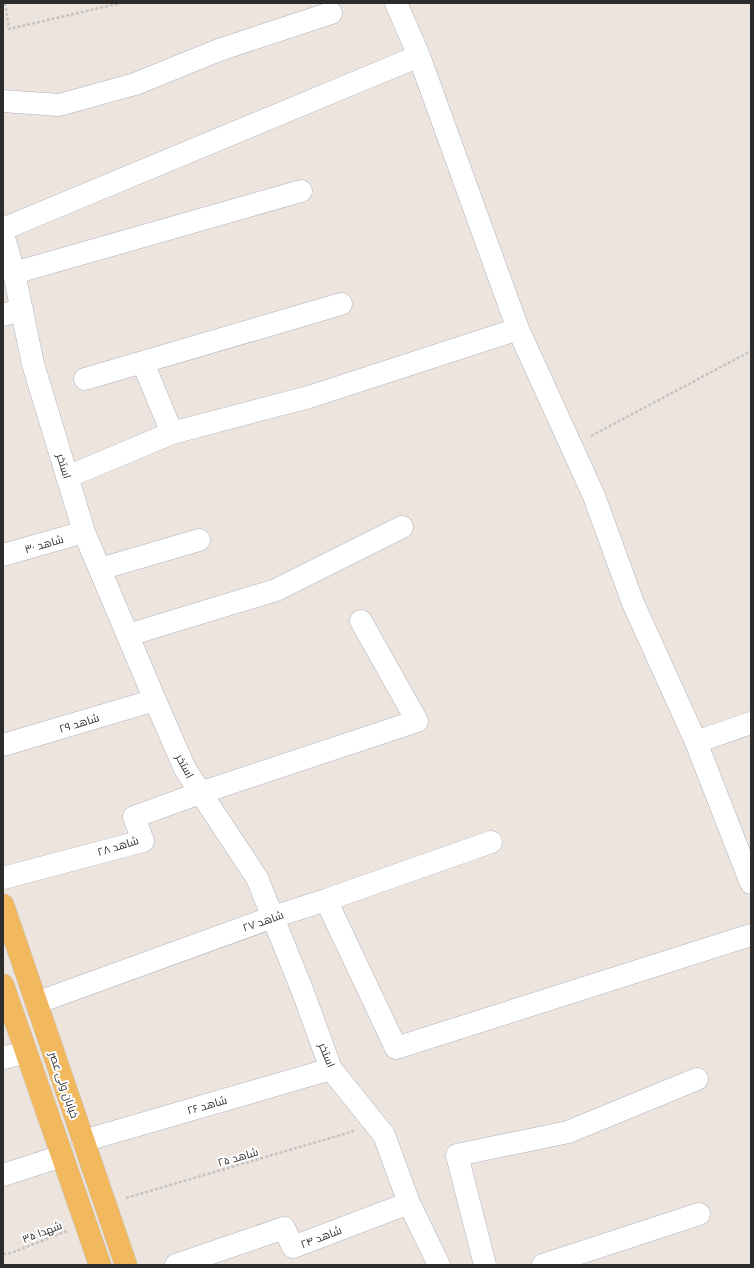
<svg xmlns="http://www.w3.org/2000/svg" width="754" height="1268" viewBox="0 0 754 1268" font-family="'Space Grotesk',Cairo,sans-serif">
<rect width="100%" height="100%" fill="#ede4de"/>
<g fill="none" stroke-linecap="round" stroke-linejoin="round">
<defs>
<path id="minor" d="M396,3L419,56L518,329L594,496L633,603L696,742L751,883
M3,101L59,105L135,84L219,50L331,13
M3,229L419,56
M3,234L14,273L33,364L84,532L155,700L185,769L257,878L303,992L331,1069L384,1135L409,1203L439,1265
M14,273L301,191
M3,315L22,309
M143,363L172,433
M85,379L341,304
M67,477L172,433L309,397L518,329
M3,555L84,532
M100,569L199,540
M128,635L276,590L402,527
M696,742L751,723
M3,745L155,700
M3,878L143,841L134,817L200,793L417,721L361,621
M326,900L396,1048L751,935
M36,1003L273,917L326,900L491,842
M3,1058L26,1052
M83,1141L331,1069
M3,1175L62,1156
M176,1265L284,1228L293,1247L409,1203
M485,1265L457,1155L568,1132L697,1079
M543,1265L699,1214"/>
<path id="major" d="M3,905L126,1265
M3,985L100,1265"/>
</defs>
<!-- minor casing -->
<use href="#minor" stroke="#aeb3bc" stroke-width="23"/>
<!-- major casing -->
<use href="#major" stroke="#c4c4c4" stroke-width="23"/>
<!-- path -->
<path stroke="#c4c4c4" stroke-width="2.5" stroke-dasharray="3 2" stroke-linecap="butt" d="M5,3L9,29L121,3
M591,436L751,351
M126,1198L354,1131
M3,1254L11,1253L67,1231"/>
<!-- minor -->
<use href="#minor" stroke="#fff" stroke-width="22"/>
<!-- major -->
<use href="#major" stroke="#f2b85e" stroke-width="22"/>
</g>
<g text-anchor="middle" stroke-width="4" stroke-linejoin="round" paint-order="stroke">
<!-- street labels -->
<g font-size="11" fill="#2c2c2c" stroke="#fff">
<text transform="translate(64 466) rotate(73)" y="4">استخر</text>
<text transform="translate(44 544) rotate(-16)" y="4">شاهد ۳۰</text>
<text transform="translate(79 723) rotate(-17)" y="4">شاهد ۲۹</text>
<text transform="translate(185 766) rotate(62)" y="4">استخر</text>
<text transform="translate(118 846) rotate(-17)" y="4">شاهد ۲۸</text>
<text transform="translate(263 921) rotate(-19)" y="4">شاهد ۲۷</text>
<text transform="translate(327 1055) rotate(68)" y="4">استخر</text>
<text transform="translate(64 1085) rotate(71)" y="4">خیابان ولی عصر</text>
<text transform="translate(207 1105) rotate(-16)" y="4">شاهد ۲۶</text>
<text transform="translate(238 1157) rotate(-16)" y="4">شاهد ۲۵</text>
<text transform="translate(42 1232) rotate(-21)" y="4">شهدا ۳۵</text>
<text transform="translate(321 1237) rotate(-21)" y="4">شاهد ۲۴</text>
</g>
</g>
<!-- border -->
<rect width="754" height="1268" fill="none" stroke="#2c2c2c" stroke-width="8"/>
</svg>
